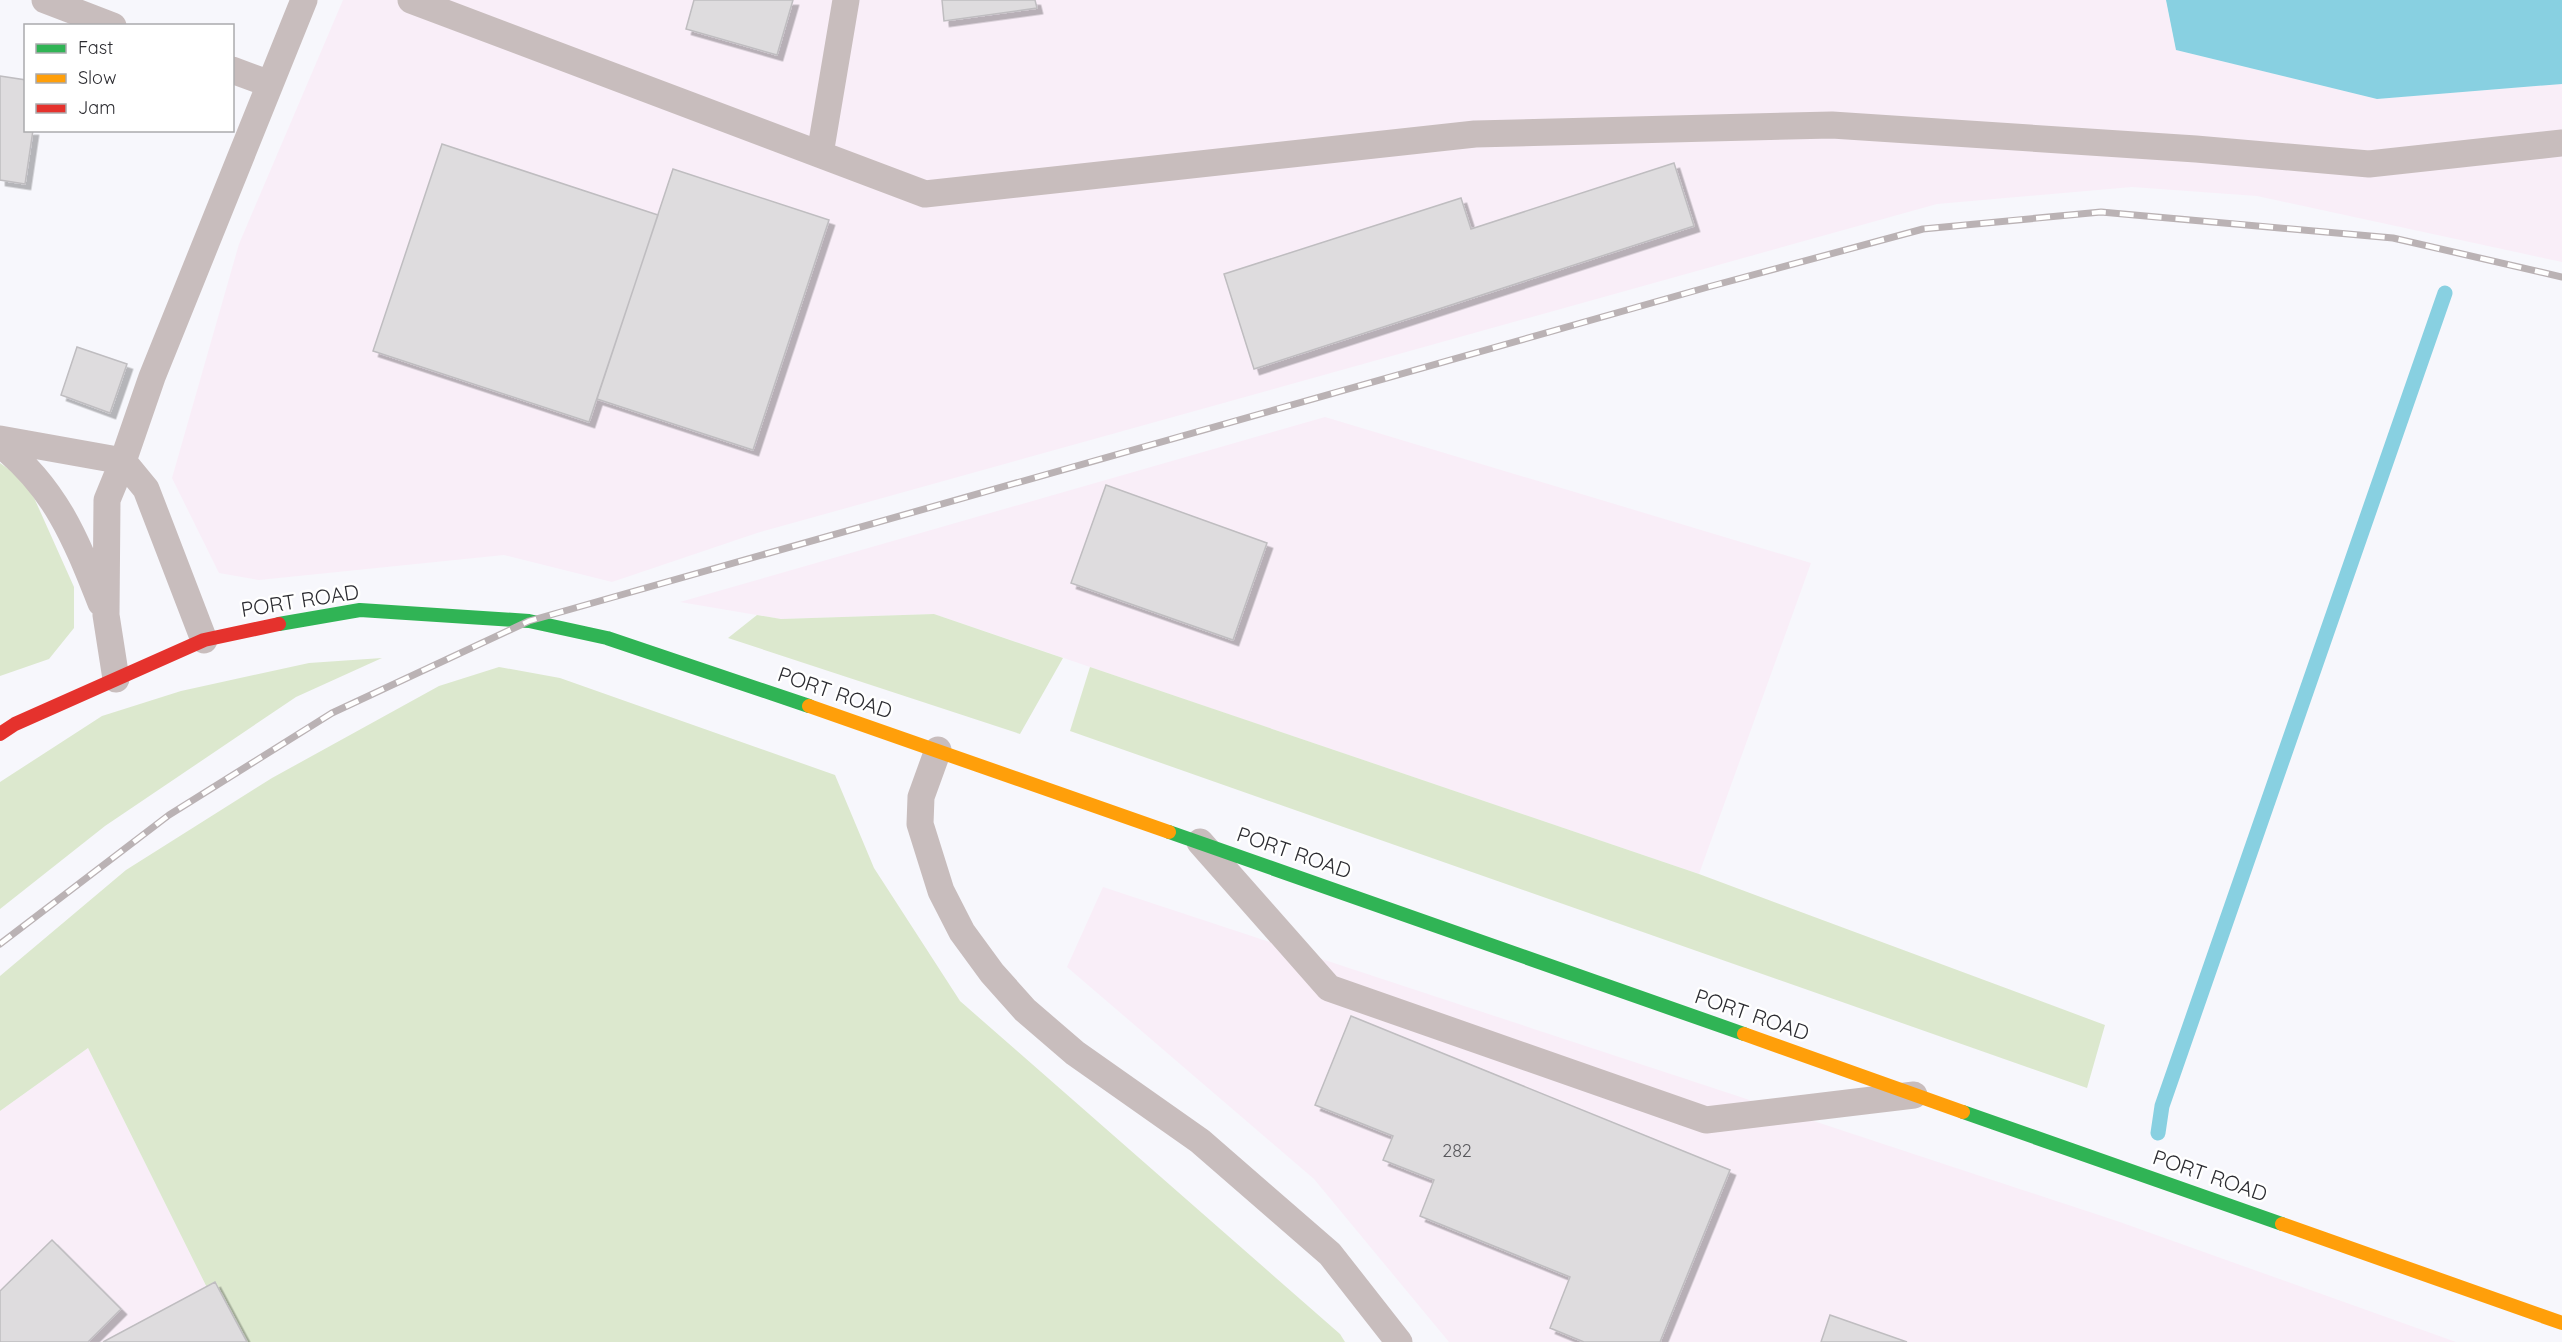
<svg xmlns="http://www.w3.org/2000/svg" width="2562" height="1342" viewBox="0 0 2562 1342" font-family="Quicksand,sans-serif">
<defs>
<filter id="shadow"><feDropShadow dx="5.5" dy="5.5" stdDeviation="0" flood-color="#0004"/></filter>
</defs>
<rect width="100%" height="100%" fill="#f7f7fc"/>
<!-- industrial -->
<path fill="#f9eef8" d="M343,0H2166L2176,50L2377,99L2562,84V262L2257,196L2132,187L1937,204L757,533L612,582L504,555L259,580L219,573L172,478L239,244Z
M1325,417L1811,563L1699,874L934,614L781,619L680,602Z
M1103,887L2117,1221L2456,1342H1449L1314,1179L1067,967Z
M88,1048L234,1342H0V1111Z"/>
<!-- green -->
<path fill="#dce8ce" d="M0,463L27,482L74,587V628L49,659L0,676Z
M934,614L1063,658L1020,734L728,638L757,615L781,619Z
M382,658L296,697L105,826L0,909V782L102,716L181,691L309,663Z
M499,667L560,678L835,775L874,868L960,1001L1340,1334L1345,1342H234L88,1048L0,1111V976L126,870L272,778L439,686Z
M1090,667L1699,874L2105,1025L2087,1088L1070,731Z"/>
<!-- water -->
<path fill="#88d0e1" d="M2166,0H2562V84L2377,99L2176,50Z"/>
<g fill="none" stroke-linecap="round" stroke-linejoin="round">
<!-- stream -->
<path stroke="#88d0e1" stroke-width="15" d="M2158,1133L2162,1106L2445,293"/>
</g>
<!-- building -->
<path fill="#dedcde" stroke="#bfbdc0" stroke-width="1.5" filter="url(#shadow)" d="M694,0H793L777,55L686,29Z
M942,0H1035L1037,8L944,21Z
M0,76L26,80V130H33L25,184L0,180Z
M442,144L658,215L589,422L373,351Z
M1674,163L1694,226L1254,369L1224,274L1461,198L1471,229Z
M673,169L829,220L753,450L597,399Z
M77,347L127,364L110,413L61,395Z
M1106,485L1267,543L1233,640L1071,583Z
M1351,1016L1730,1170L1660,1342H1584L1550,1328L1570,1277L1420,1216L1434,1180L1383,1160L1393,1136L1315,1105Z
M52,1240L121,1309L88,1342H0V1291Z
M215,1282L247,1342H103Z
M1830,1315L1907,1342H1821Z"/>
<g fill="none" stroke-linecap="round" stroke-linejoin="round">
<!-- lane -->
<path stroke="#c8bdbd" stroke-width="27" d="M45,0L113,26
M411,0L925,194L1475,134L1832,125L2196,149L2369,164L2562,143
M232,70L270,84
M820,154L846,0
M0,439L123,461L152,377L304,0
M0,444C56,488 76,540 101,603
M116,679L106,615L107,500L123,461L146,489L204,640
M938,750L921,797L920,824L941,891L962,932L992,973L1025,1010L1075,1053L1200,1141L1330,1254L1399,1342
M1200,842L1329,988L1706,1120L1914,1095"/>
<!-- fast -->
<path stroke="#30b455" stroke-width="14" d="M279,624L360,610L529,621L607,638L809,706
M1169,832L1744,1034
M1963,1112L2282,1224"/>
<!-- slow -->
<path stroke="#ff9f0a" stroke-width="14" d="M809,706L1169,832
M1744,1034L1963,1112
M2282,1224L2562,1323"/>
<!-- jam -->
<path stroke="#e5322d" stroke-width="14" d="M0,734L15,724L204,640L279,624"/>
<defs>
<path id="rail" d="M0,944L169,815L332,713L529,621L1708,287L1923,229L2101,212L2393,238L2562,277"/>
</defs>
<!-- rail casing -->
<use href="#rail" stroke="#bab2b4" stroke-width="7"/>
<!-- rail -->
<use href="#rail" stroke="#fff" stroke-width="4.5" stroke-dasharray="14" stroke-linecap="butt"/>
</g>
<g text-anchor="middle" stroke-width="5" stroke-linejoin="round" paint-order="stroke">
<!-- number labels -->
<g font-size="18" fill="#58585c">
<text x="1457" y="1157">282</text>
</g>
<!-- street labels -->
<g font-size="21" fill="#2c2c31" stroke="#fff">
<text transform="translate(300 601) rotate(-9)" y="7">PORT ROAD</text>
<text transform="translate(835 693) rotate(19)" y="7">PORT ROAD</text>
<text transform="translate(1294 853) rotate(19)" y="7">PORT ROAD</text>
<text transform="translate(1752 1015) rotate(19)" y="7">PORT ROAD</text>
<text transform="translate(2210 1176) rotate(19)" y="7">PORT ROAD</text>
</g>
</g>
<!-- legend -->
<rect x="24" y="24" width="210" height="108" fill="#ffffff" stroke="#ababad" stroke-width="1.5"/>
<rect x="36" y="44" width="30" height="9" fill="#30b455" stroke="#ababad" stroke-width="1.5"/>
<text x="78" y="54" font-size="18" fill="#2c2c31">Fast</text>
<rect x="36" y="74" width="30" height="9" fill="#ff9f0a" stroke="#ababad" stroke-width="1.5"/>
<text x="78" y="84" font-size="18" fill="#2c2c31">Slow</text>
<rect x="36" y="104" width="30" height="9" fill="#e5322d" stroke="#ababad" stroke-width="1.5"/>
<text x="78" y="114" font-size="18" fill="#2c2c31">Jam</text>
</svg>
